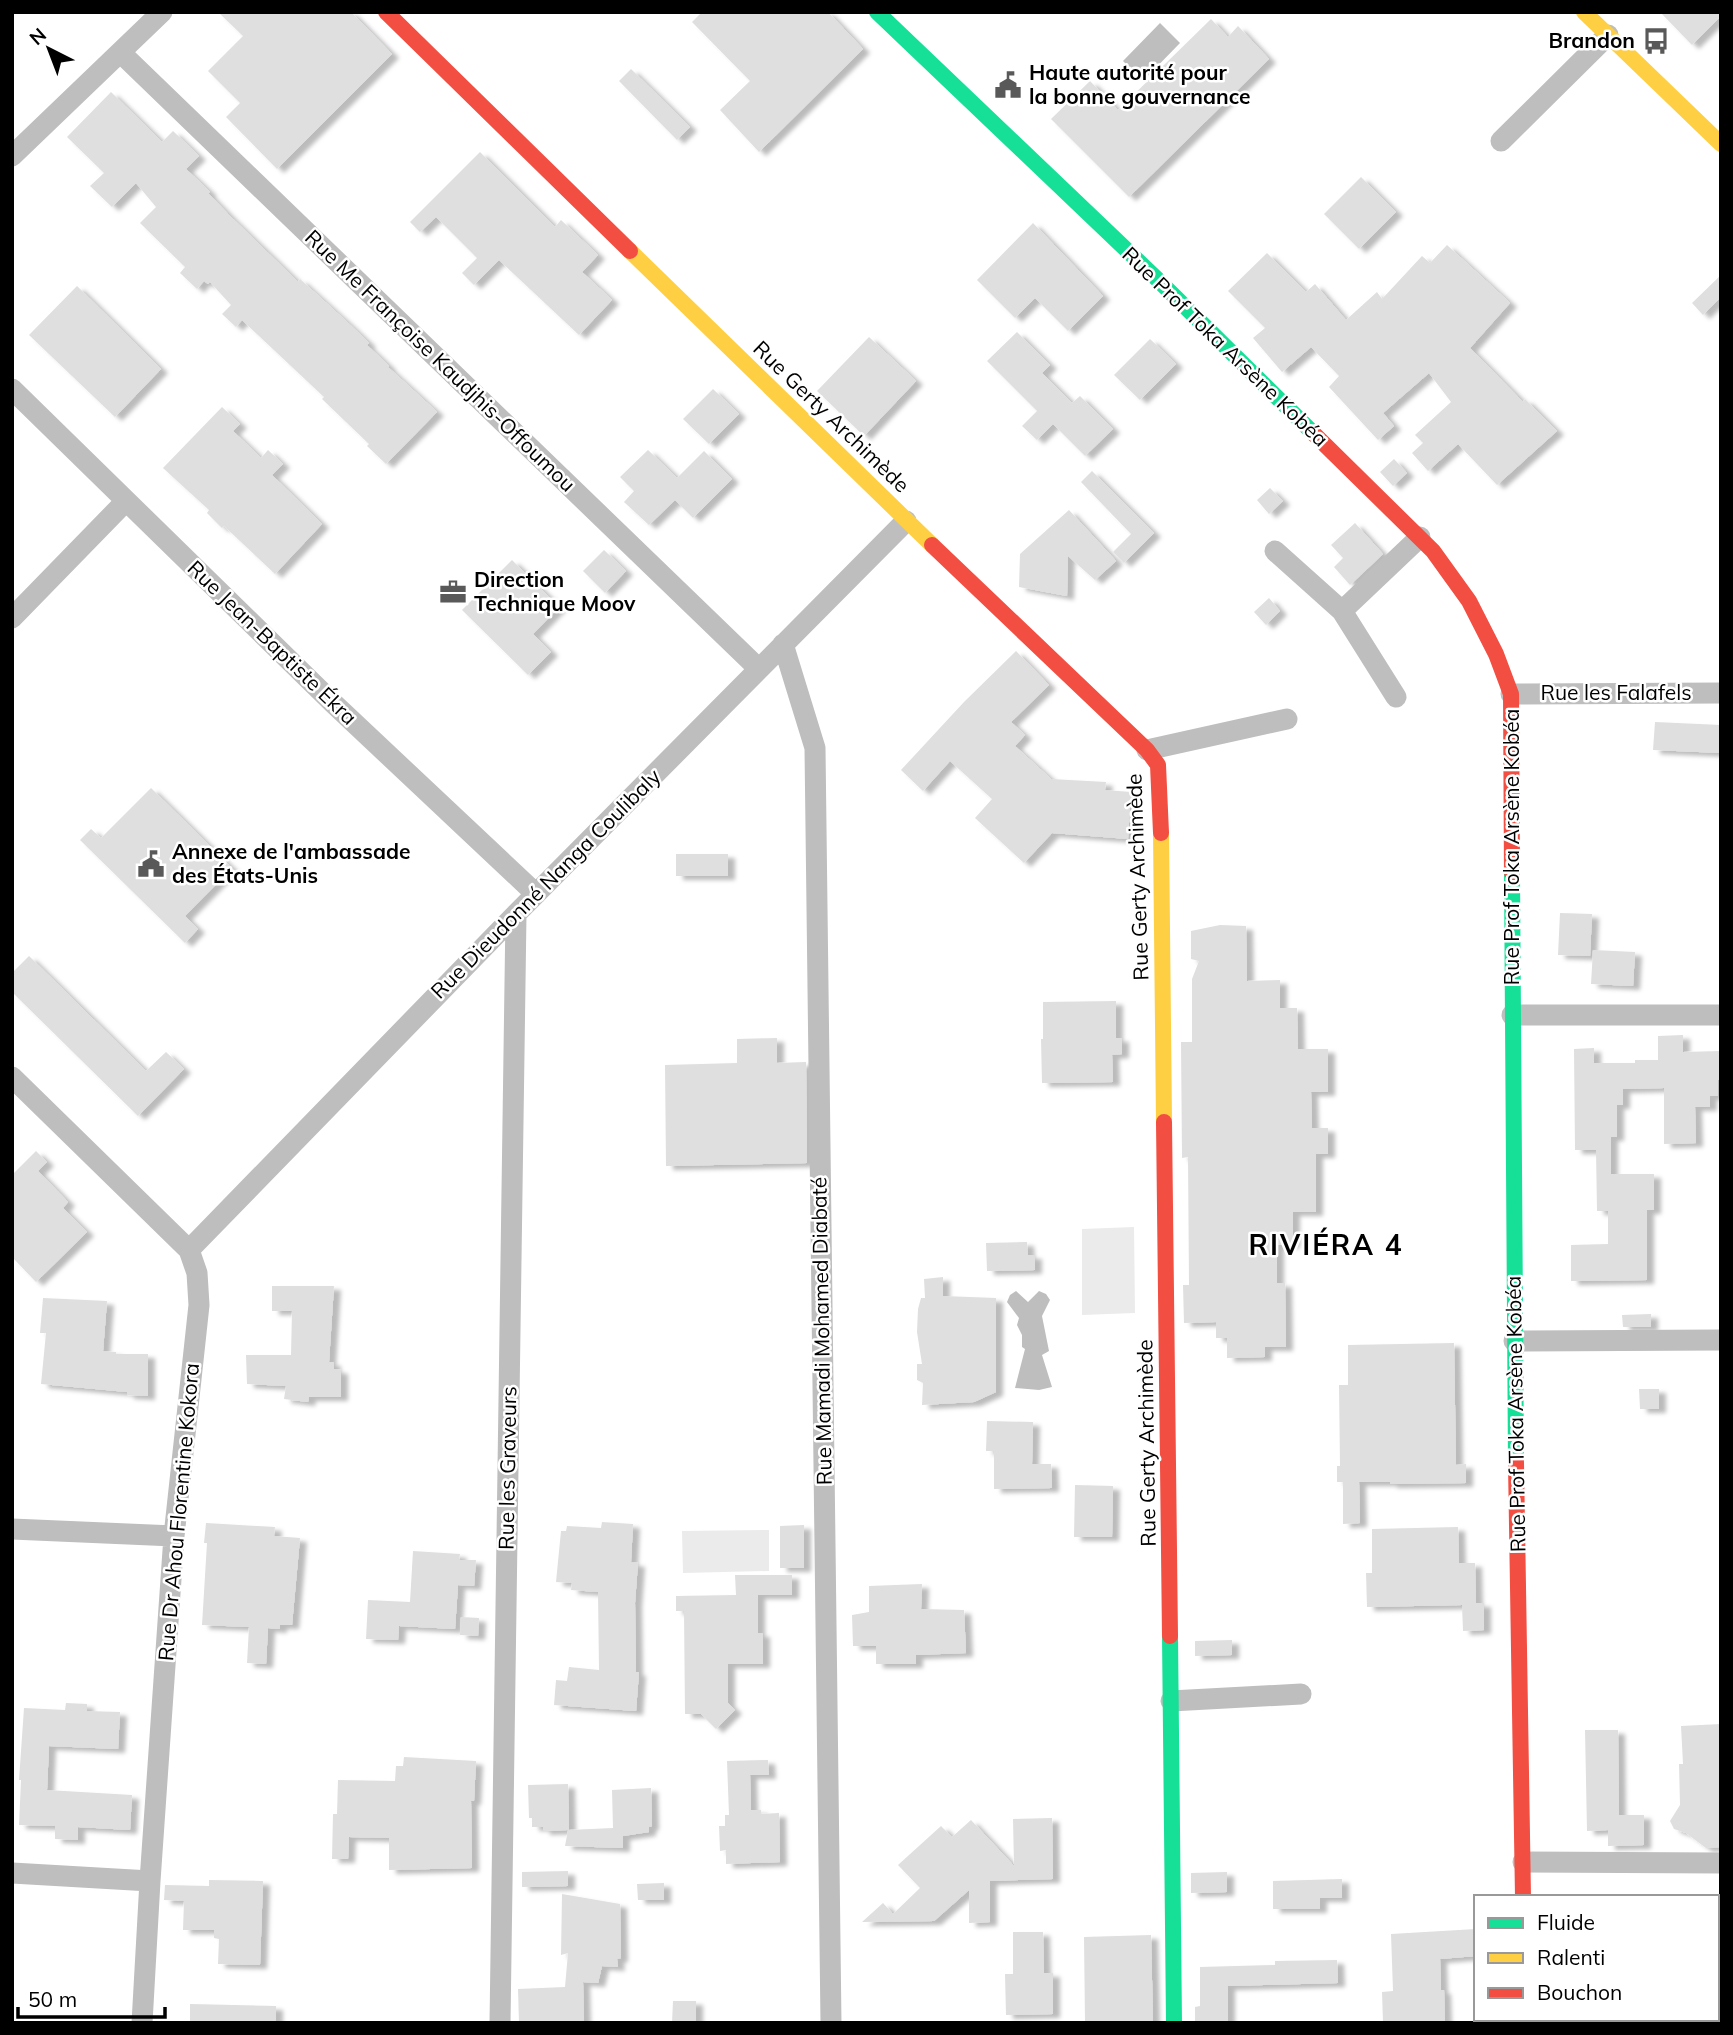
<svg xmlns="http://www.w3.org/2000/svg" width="1733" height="2035" viewBox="0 0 1733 2035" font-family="Mulish,sans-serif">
<defs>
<filter id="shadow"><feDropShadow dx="7" dy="4" stdDeviation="2" flood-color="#0004"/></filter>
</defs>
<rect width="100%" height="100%" fill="#fff"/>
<!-- green -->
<path fill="#ebebeb" d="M1134,1227L1135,1313L1082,1315V1229Z
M769,1530V1571L683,1573L682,1531Z"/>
<!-- water -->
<path fill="#bebebe" d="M1160,23L1180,43L1143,81L1123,61Z
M1016,1291L1028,1302L1039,1291L1046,1294L1050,1300L1042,1316L1049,1351L1042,1355L1052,1387L1039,1390L1015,1388L1025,1349L1022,1347V1335L1017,1325L1019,1318L1007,1302L1010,1295Z"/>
<!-- building -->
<path fill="#dfdfdf" filter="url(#shadow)" d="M218,12H351L392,54L277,169L226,117L240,103L208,71L243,36Z
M702,12H828L863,49L759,152L720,110L750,81L692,22Z
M1660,12H1721V16L1692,45Z
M1211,19L1228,37L1238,26L1269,59L1129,197L1051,119L1090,81L1118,110Z
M631,69L690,127L677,140L619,81Z
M111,92L162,142L173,131L199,156L186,169L210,192L208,193L230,216L298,282L300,279L347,322L369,343L367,345L389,366L388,367L437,412L386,464L367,446L369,444L322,399L324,397L242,320L236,327L222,314L231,305L210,282L208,284L204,281L197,289L180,273L185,267L140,223L156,207L136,183L112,207L90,186L104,173L67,137Z
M480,152L555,227L561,220L598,255L582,272L612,300L579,335L499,260L474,285L462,273L477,258L436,217L420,232L410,222Z
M1361,177L1396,212L1359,249L1324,214Z
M1033,223L1103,296L1068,331L1035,298L1015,318L977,280Z
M1447,245L1510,303L1470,348L1523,402L1525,399L1557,431L1497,485L1458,444L1428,471L1412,453L1423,443L1415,435L1451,402L1429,373L1383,413L1394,426L1378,440L1329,387L1339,376L1311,347L1282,372L1253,338L1265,328L1228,291L1267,253L1306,292L1315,284L1346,320L1377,292L1382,299L1422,256L1430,263Z
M1721,275V297L1703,315L1692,303Z
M77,286L161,369L115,417L29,335Z
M1017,332L1050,365L1042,373L1072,403L1080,396L1113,429L1085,456L1053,424L1037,440L1022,426L1037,411L987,361Z
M869,337L916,381L864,436L817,391Z
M1150,339L1176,364L1140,400L1114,375Z
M713,389L739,414L709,444L683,419Z
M222,407L240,424L233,431L261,458L268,450L283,464L272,475L322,524L275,574L224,526L222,528L207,513L209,510L163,468Z
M648,450L677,478L704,451L732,479L693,518L675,500L649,525L624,502L634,491L620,477Z
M1394,459L1407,473L1393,486L1380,472Z
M1092,471L1154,533L1124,563L1113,552L1131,534L1081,482Z
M1270,488L1283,501L1269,514L1257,500Z
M1069,510L1116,561L1095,580L1068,556L1067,596L1019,587L1020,554Z
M1355,523L1383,554L1350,585L1334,567L1343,558L1331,545Z
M604,550L626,571L605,593L583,571Z
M512,560L559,607L533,634L551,652L528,675L462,610Z
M1269,598L1280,611L1266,625L1254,612Z
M1016,651L1049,685L1011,722L1025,735L1015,746L1051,779L1106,782L1105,790L1131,792L1128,839L1052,833L1024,863L975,818L992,799L950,761L923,791L901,770L964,702Z
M1655,722L1721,725V753L1653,750Z
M151,788L232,868L185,916L198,929L185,943L80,840L91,829L101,838Z
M676,854H728V876H676Z
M1560,913L1592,914L1590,956L1558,955Z
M1220,925L1246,926L1247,981L1280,980V1008H1297L1298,1049H1328V1092H1311L1312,1128H1328V1154H1316V1212H1293V1244L1277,1245V1283H1285L1286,1347H1265V1357L1227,1358V1338H1216V1322L1184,1323L1183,1285H1189L1188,1157L1182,1158L1181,1042H1192V979L1199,961L1191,959V931Z
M1593,950L1635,952L1633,986L1591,984Z
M29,956L146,1071L166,1052L184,1069L138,1116L12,992V973Z
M1116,1001V1038H1122V1054L1112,1055L1113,1082L1042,1083L1041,1039H1043V1002Z
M1683,1035V1052L1721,1051V1080H1718V1096H1710V1107H1695L1696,1143L1664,1144V1088L1623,1089V1105H1617V1137H1611V1174H1654V1210H1647V1280L1571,1281V1245L1608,1244V1211H1597L1596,1150H1575L1574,1049L1594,1048V1063H1635V1060H1658V1036Z
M777,1038V1063L806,1062L807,1163L666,1166L665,1065L737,1063V1039Z
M36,1151L47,1162L38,1171L68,1202L63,1208L87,1232L36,1282L12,1257V1175Z
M1027,1242L1028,1255H1035V1270L987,1271L986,1243Z
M943,1277V1296L996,1298V1392L974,1402L922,1405L923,1383L917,1380V1364H922L917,1332L918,1309L921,1298H925L924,1279Z
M272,1286H334L329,1362H334V1369L341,1370V1397H309L308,1402L284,1399L286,1386L247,1384L246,1355H291L292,1311H272Z
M43,1298L107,1301L103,1351L116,1352V1354H148V1396L127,1395V1392L41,1384L46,1333H40Z
M1651,1314V1327H1623L1622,1315Z
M1454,1343L1456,1465L1466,1464V1483L1390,1484V1482H1359L1360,1523L1343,1524V1482H1337V1466H1340L1339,1385H1348V1345Z
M1639,1389H1659V1409H1640Z
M987,1421L1033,1422L1032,1464H1051L1052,1488L994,1489V1451H986Z
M1075,1485L1113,1486L1112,1537H1074Z
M602,1522L633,1524L631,1562L638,1563L635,1603L636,1672H639L636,1711L554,1705L556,1680L567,1681L569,1667L599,1670L598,1592L571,1590L572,1583L556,1582L561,1531H566L567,1526L601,1528Z
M206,1523L275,1527L274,1536L300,1538L292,1625H280V1629L268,1628L266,1664L247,1663L249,1627L202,1625L207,1543H204Z
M804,1525V1568H780V1526Z
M1458,1527L1459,1563H1475L1476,1603H1484V1630L1463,1631L1462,1605L1367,1607L1366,1573H1372V1529Z
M413,1551L460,1554L459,1560H476L474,1586L458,1585L455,1629L399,1626L398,1640L366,1639L368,1600L410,1602Z
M735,1575H792V1595H758V1633H763V1664H728V1703L735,1710L716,1729L701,1714H685L684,1611H676V1596L736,1595Z
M922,1584L921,1609L964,1610L966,1653L916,1655V1664H876V1646H853L852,1615L869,1612V1586Z
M461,1617L479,1618L478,1636L460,1635Z
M1232,1640V1655L1195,1656V1641Z
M66,1703L87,1704V1711L120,1712L118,1749L49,1746L47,1790L132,1795L130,1830L78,1827V1840L55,1839V1826L19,1825L21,1780H19L24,1708L65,1710Z
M1721,1724V1847L1706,1848L1686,1833L1674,1829L1670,1821L1680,1805L1679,1764H1683L1681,1726Z
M1585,1730H1618L1619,1815H1644V1845L1608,1846V1830L1587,1831Z
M404,1757L476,1761L474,1801H471L472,1868L389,1870V1838L349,1837L348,1859H332L333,1814H337L338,1780L395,1781L396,1766H403Z
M768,1760L769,1775H750L751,1810H761V1814L779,1813L780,1862L726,1864V1850L720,1851L719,1826H725V1815H729L727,1761Z
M568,1784L569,1830L613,1828L612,1790L651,1788L652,1826L649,1827V1832L623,1836V1848L565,1846L568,1830L543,1831V1827H532V1818H529L528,1785Z
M1052,1818L1053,1879L990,1881V1922L969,1923V1890L934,1921L862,1922L883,1903L893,1914L920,1888L898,1865L941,1826L952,1837L971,1820L1014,1866L1013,1819Z
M568,1871V1886L522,1887V1872Z
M1227,1872V1892L1191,1893V1873Z
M1342,1879V1898H1320V1909H1273V1881Z
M209,1880L263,1881L260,1965L218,1964L219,1939L214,1938V1930H183L184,1901L164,1900L165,1885L209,1886Z
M664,1883V1900H638L637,1884Z
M562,1894L620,1904L621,1958L617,1959L618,1967L602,1966L598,1983L583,1982L584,2023H519L518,1989L565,1987L568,1953L561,1955Z
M1476,1929V1956L1440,1959L1441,1990H1444L1445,2023H1383L1382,1992L1393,1991L1391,1934Z
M1013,1932H1043L1044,1973H1053V2014L1006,2015L1005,1974H1013Z
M1151,1935L1153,2023H1085L1084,1937Z
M1337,1960L1338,1983L1228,1986V2023H1195V2007L1200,2006V1967L1275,1965V1961Z
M673,2001H696V2023H672Z
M190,2004L276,2006V2023L190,2022Z"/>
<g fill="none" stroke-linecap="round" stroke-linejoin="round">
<!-- street -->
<path stroke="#bebebe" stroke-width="21" d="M121,53L759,669
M1501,141L1608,35
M12,156L162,12
M12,389L333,703L536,894
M1275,551L1342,611L1396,697
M1342,611L1420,537
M12,618L126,501
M783,644L815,748L831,2023
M1511,694L1721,693
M1147,750L1287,719
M1512,1015H1721
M12,1077L189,1250L197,1273L199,1305L174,1536L150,1881L142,2023
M189,1250L516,914L906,521
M1514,1341L1721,1340
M12,1529L174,1536
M1171,1701L1301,1694
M1523,1862L1721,1863
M12,1873L150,1881
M1525,2019V2023
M500,2023L516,914"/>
<!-- fast -->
<path stroke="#16e098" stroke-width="16" d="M877,12L1157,279L1313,433
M1512,873L1516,1463
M1170,1636L1174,2023"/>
<!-- slow -->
<path stroke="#ffcf43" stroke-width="16" d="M1584,12L1721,144
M630,251L932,545
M1161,833L1164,1122"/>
<!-- jam -->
<path stroke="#f24e42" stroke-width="16" d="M386,12L630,251
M1313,433L1433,551L1469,601L1496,654L1511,694L1512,873
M932,545L1147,750L1158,765L1161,833
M1164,1122L1170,1636
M1516,1463L1523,1897"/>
</g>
<!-- icons -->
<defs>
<symbol id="bus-bare" viewBox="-9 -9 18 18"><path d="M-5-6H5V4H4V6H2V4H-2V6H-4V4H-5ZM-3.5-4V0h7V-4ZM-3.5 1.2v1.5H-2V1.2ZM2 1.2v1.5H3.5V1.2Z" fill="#595959" stroke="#fff" stroke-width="2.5" paint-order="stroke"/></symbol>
<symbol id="civic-bare" viewBox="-9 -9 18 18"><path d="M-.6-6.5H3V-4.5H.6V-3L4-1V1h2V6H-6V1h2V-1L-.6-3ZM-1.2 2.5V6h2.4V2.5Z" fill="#595959" stroke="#fff" stroke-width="2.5" paint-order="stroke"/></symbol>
<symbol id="office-bare" viewBox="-9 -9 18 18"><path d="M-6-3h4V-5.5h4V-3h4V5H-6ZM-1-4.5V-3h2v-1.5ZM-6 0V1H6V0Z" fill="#595959" stroke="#fff" stroke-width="2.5" paint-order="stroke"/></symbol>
</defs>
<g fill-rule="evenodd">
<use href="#bus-bare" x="1637" y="22" width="38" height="38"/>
<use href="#civic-bare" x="989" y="66" width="38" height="38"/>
<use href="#office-bare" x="434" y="573" width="38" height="38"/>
<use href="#civic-bare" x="132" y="845" width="38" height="38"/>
</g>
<g text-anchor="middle" stroke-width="5" stroke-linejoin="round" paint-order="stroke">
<!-- poi labels -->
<g font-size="21" font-weight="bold" fill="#000" stroke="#fff" text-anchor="start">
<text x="1635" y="48" text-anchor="end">Brandon</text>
<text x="1029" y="80">Haute autorité pour<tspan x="1029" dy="24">la bonne gouvernance</tspan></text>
<text x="474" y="587">Direction<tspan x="474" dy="24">Technique Moov</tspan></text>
<text x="172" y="859">Annexe de l'ambassade<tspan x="172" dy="24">des États-Unis</tspan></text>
</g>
<!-- street labels -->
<g font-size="21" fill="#000" stroke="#fff">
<text transform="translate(1225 347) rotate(44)" y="7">Rue Prof Toka Arsène Kobéa</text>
<text transform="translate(440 361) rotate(44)" y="7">Rue Me Françoise Kaudjhis-Offoumou</text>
<text transform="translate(831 417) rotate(44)" y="7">Rue Gerty Archimède</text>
<text transform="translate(272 643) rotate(44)" y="7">Rue Jean-Baptiste Ékra</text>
<text x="1616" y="700">Rue les Falafels</text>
<text transform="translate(1512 847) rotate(-90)" y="7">Rue Prof Toka Arsène Kobéa</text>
<text transform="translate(1138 877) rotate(-92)" y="7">Rue Gerty Archimède</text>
<text transform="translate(546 884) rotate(-45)" y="7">Rue Dieudonné Nanga Coulibaly</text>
<text transform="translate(822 1331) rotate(-91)" y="7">Rue Mamadi Mohamed Diabaté</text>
<text transform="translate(1516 1414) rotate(-91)" y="7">Rue Prof Toka Arsène Kobéa</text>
<text transform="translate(1147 1443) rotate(-91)" y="7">Rue Gerty Archimède</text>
<text transform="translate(508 1468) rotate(-89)" y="7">Rue les Graveurs</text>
<text transform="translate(179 1512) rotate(-85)" y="7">Rue Dr Ahou Florentine Kokora</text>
</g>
<!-- district labels -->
<g font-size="28" font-weight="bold" letter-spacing="2" fill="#000" stroke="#fff">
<text x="1326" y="1255">RIVIÉRA 4</text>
</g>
</g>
<!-- border -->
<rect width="1733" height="2035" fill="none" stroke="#000000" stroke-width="28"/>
<!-- legend -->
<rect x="1474" y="1895" width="245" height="126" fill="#ffffff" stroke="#999999" stroke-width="2"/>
<rect x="1488" y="1918" width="35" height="10" fill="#16e098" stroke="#999999" stroke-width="2"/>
<text x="1537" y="1930" font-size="21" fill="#000000">Fluide</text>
<rect x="1488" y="1953" width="35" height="10" fill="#ffcf43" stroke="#999999" stroke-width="2"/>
<text x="1537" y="1965" font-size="21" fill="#000000">Ralenti</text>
<rect x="1488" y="1988" width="35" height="10" fill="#f24e42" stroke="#999999" stroke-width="2"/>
<text x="1537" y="2000" font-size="21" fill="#000000">Bouchon</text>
<!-- north arrow -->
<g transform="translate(49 49) rotate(318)" stroke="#ffffff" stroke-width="5" paint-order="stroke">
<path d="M0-5L12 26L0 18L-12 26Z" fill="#000000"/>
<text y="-10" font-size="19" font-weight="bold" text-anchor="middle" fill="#000000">N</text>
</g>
<!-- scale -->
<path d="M18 2007v10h147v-10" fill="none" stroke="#000000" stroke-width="3.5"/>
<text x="28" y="2007" font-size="21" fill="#000000" stroke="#ffffff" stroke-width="5" paint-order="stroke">50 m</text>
</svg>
